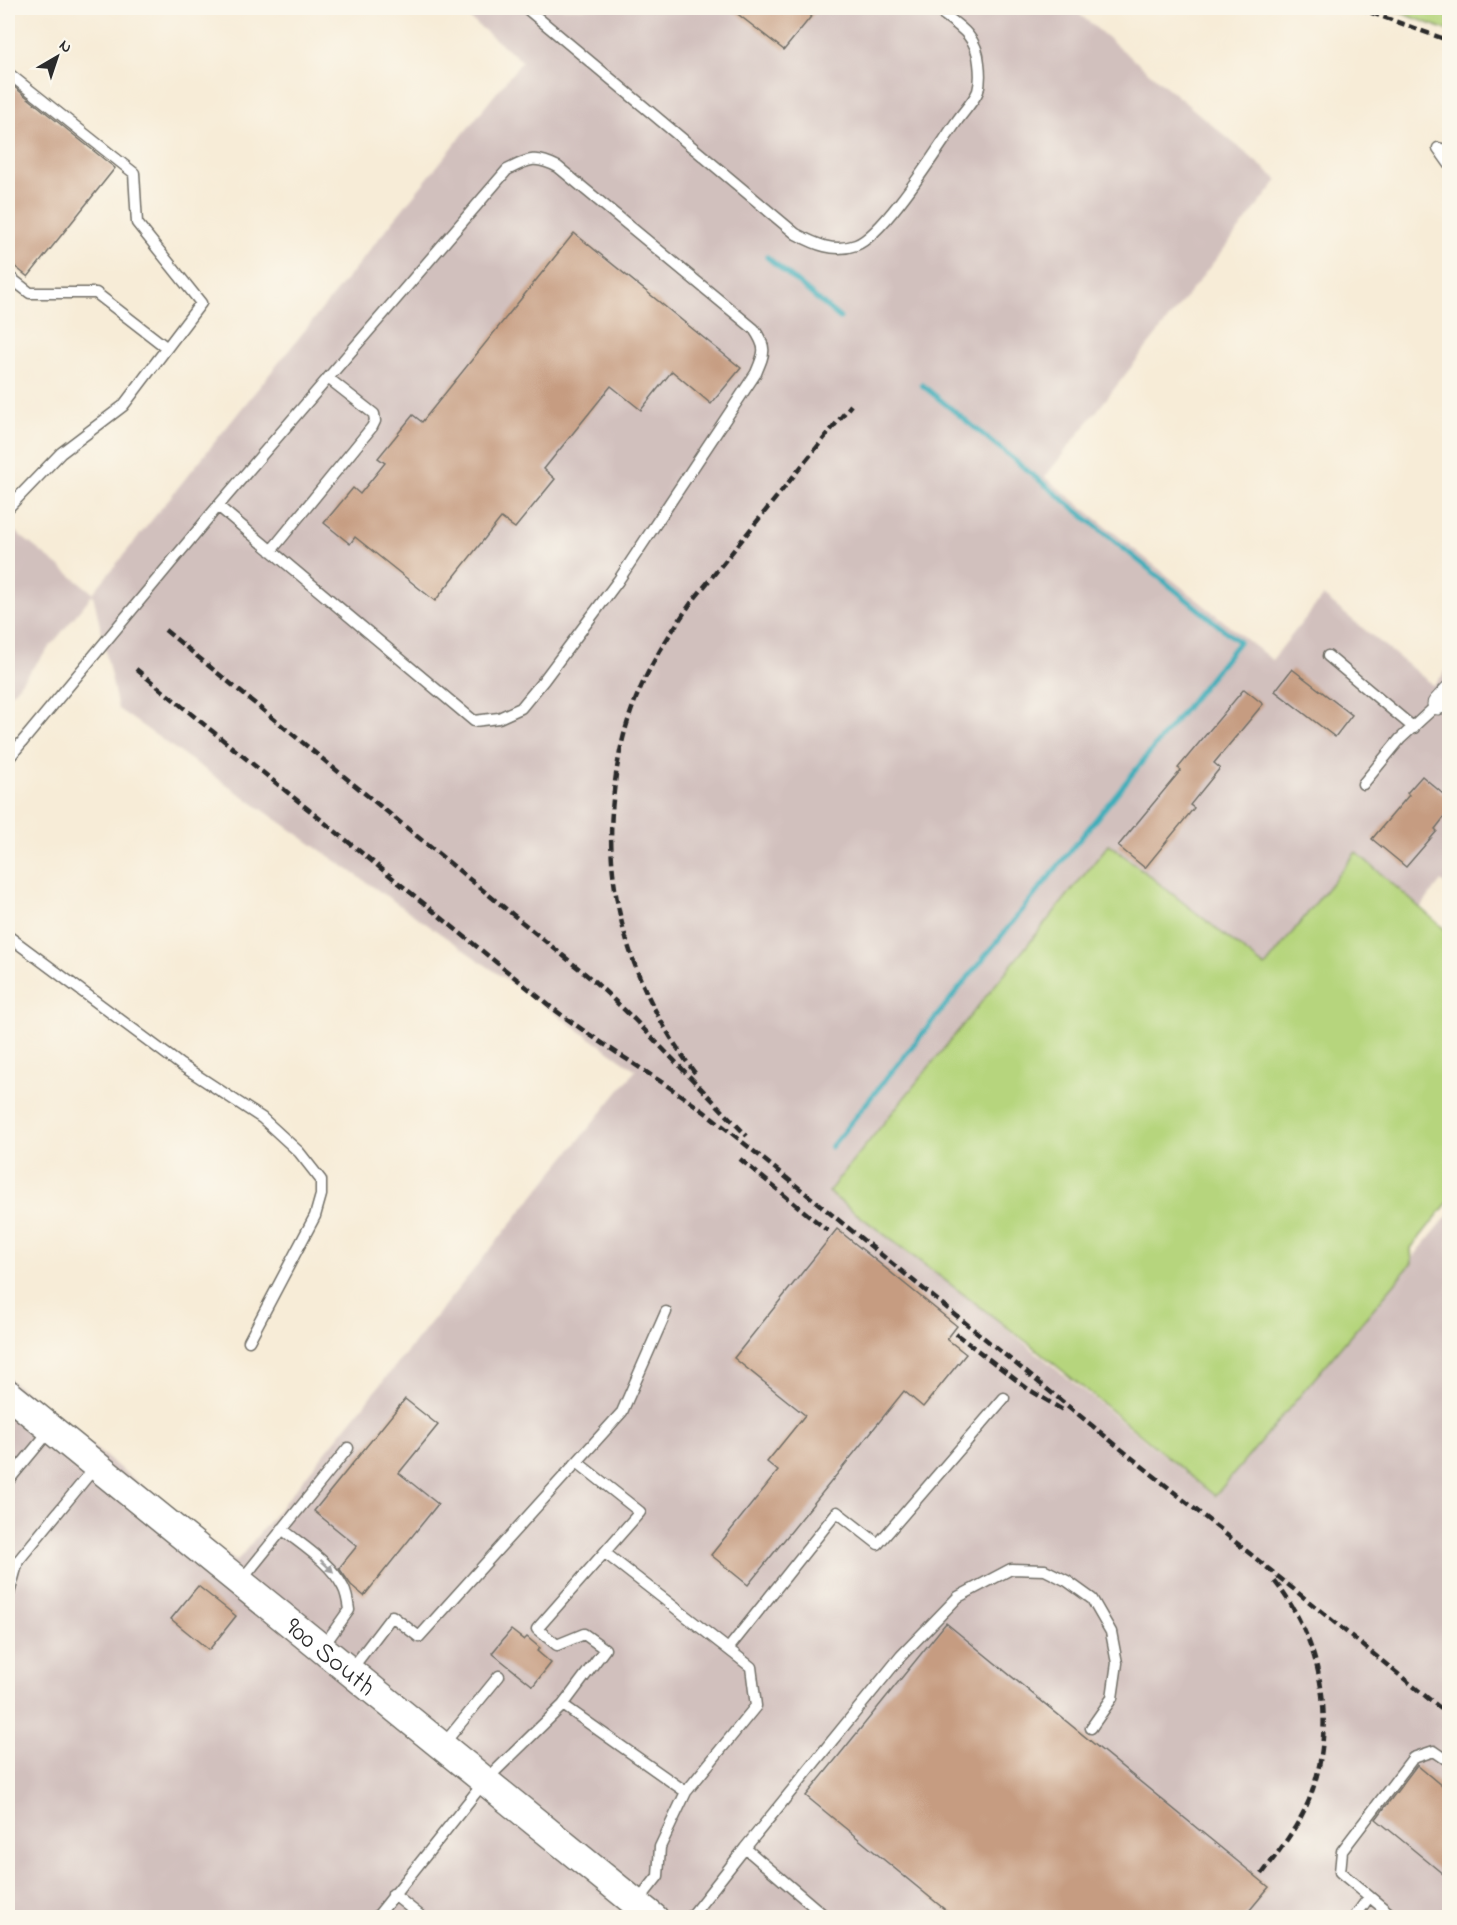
<svg xmlns="http://www.w3.org/2000/svg" width="1457" height="1925" viewBox="0 0 1457 1925" font-family="'Indie Flower',sans-serif">
<rect width="100%" height="100%" fill="#fbf7ec"/>
<filter id="ink" filterUnits="userSpaceOnUse"><feTurbulence type="fractalNoise" baseFrequency=".0167" numOctaves="2"/><feDisplacementMap in="SourceGraphic" scale="12" xChannelSelector="R" yChannelSelector="G"/><feConvolveMatrix kernelMatrix="1 2 1 2 8 2 1 2 1" color-interpolation-filters="sRGB"/></filter>
<filter id="wash" filterUnits="userSpaceOnUse"><feTurbulence type="fractalNoise" baseFrequency=".008" numOctaves="4" result="noise"/><feDisplacementMap in="SourceGraphic" scale="24" xChannelSelector="R" yChannelSelector="G"/><feGaussianBlur stdDeviation="1.35" result="paint"/><feColorMatrix in="noise" values="0 0 0 0 0 0 0 0 0 0 0 0 0 0 0 0 0 1.4 0 .05"/><feComposite in="paint" operator="in"/></filter>
<g filter="url(#wash)">
<rect width="100%" height="100%" fill="#f7ecd7"/>
<!-- industrial -->
<path fill="#d1c0bd" d="M457,8H1072L1278,180L1045,477L1272,660L1323,596L1434,686L1449,667V888L1441,881L1330,1025L845,1198L1215,1497L1449,1214V1917H8V1378L236,1562L636,1070L118,709L93,594L8,698V526L93,593L522,61Z"/>
<!-- green -->
<path fill="#b6d57d" stroke="#708054" stroke-width="1.5" d="M1386,8H1449V31L1390,9Z
M1109,844L1265,967L1356,852L1449,933V1201L1411,1248L1412,1263L1215,1496L1036,1349L828,1192Z"/>
<g fill="none" stroke-linecap="round" stroke-linejoin="round">
<!-- stream -->
<path stroke="#3eadba" stroke-width="5" d="M767,257L840,318
M831,1147L1239,642L922,385"/>
</g>
<g id="blocks">
<!-- building -->
<path fill="#c69c81" d="M730,8H818L784,50Z
M8,82L115,168L28,277L8,261Z
M574,233L741,368L711,404L672,371L641,410L611,386L544,469L555,479L515,528L501,518L435,601L355,537L350,544L324,523L353,488L360,494L385,463L378,458L413,415L422,422Z
M1292,669L1352,715L1335,737L1275,691Z
M1244,689L1263,704L1214,763L1220,768L1190,805L1194,808L1145,868L1118,846L1181,770L1178,768Z
M1422,776L1449,799V811L1435,829L1437,831L1406,867L1372,839L1409,795L1407,793Z
M837,1229L957,1326L947,1339L966,1354L923,1407L904,1391L748,1585L711,1555L778,1471L767,1462L805,1415L734,1358Z
M405,1399L438,1425L399,1473L438,1504L364,1596L351,1585L339,1568L357,1546L314,1511Z
M198,1586L236,1616L209,1650L171,1619Z
M946,1623L1269,1887L1244,1917H954L806,1796Z
M511,1630L524,1640L527,1637L540,1648L537,1651L551,1663L533,1686L492,1653Z
M1417,1765L1449,1792V1879L1376,1819Z"/>
</g>
</g>
<g filter="url(#ink)">
<use href="#blocks" fill-opacity="0" stroke="#726f67" stroke-width="1.5"/>
<g fill="none" stroke-linecap="round" stroke-linejoin="round">
<defs>
<path id="lane" d="M526,8L796,234C815,244 834,253 856,245C884,235 938,148 957,121C963,112 974,101 978,91C980,84 980,71 979,63C977,36 959,26 939,11
M8,73L134,173L137,223L201,303L123,406L61,453L8,508
M1450,151L1438,148L1450,165
M8,276L30,293H96L167,348
M271,551L372,427L375,421L374,414L328,378
M1328,656L1414,728
M8,759L218,506L507,170C529,159 535,155 558,167L754,329C767,348 765,352 756,373L618,581L544,680L521,708L499,718L474,721L218,506
M1363,784L1400,739L1438,704
M8,936L181,1065L262,1118L299,1152L321,1180V1195L315,1216L249,1341
M8,1481L51,1429
M282,1529C303,1546 331,1563 343,1587C347,1594 348,1602 349,1610L322,1648
M605,1553L751,1667L756,1706L686,1792
M240,1582L348,1448
M8,1597L18,1561L96,1466
M728,1649L837,1512L878,1544L1004,1398
M350,1671L392,1616L419,1637L622,1412L666,1312
M563,1705L605,1649L584,1634L557,1645L537,1629L640,1512L577,1462
M442,1746L499,1676
M745,1848L901,1656L958,1597L1011,1569L1045,1570L1067,1581L1092,1599L1111,1632L1117,1663L1112,1698L1091,1728
M393,1894L423,1918
M376,1918L485,1781L563,1705L686,1792L660,1847L658,1876L625,1918
M690,1918L745,1848L827,1918
M1354,1918L1369,1897
M1395,1918L1340,1872L1342,1851L1413,1758L1434,1751L1450,1762"/>
<path id="street" d="M1438,704L1450,691"/>
<g id="secondary">
<path id="s1" d="M8,1394L654,1918"/>
</g>
</defs>
<!-- lane casing -->
<use href="#lane" stroke="#726f67" stroke-width="13"/>
<!-- street casing -->
<use href="#street" stroke="#726f67" stroke-width="23"/>
<!-- secondary casing -->
<use href="#secondary" stroke="#726f67" stroke-width="31"/>
<!-- lane -->
<use href="#lane" stroke="#fff" stroke-width="10"/>
<!-- street -->
<use href="#street" stroke="#fff" stroke-width="21"/>
<!-- secondary -->
<use href="#secondary" stroke="#fff" stroke-width="28"/>
<!-- rail -->
<path stroke="#2b2b2b" stroke-width="4.5" stroke-dasharray="9 4.5" stroke-linecap="butt" d="M1358,8L1450,41
M165,630L594,981L634,1019L747,1136
M136,669L551,1007C605,1048 665,1081 719,1123L1450,1716
M695,1073C633,991 601,893 614,791C617,762 623,733 633,706C647,669 668,636 691,603L851,405
M740,1159L828,1231
M956,1334L1028,1389L1066,1412
M1262,1874C1279,1851 1298,1827 1309,1800C1338,1725 1323,1640 1272,1578"/>
</g>
<!-- one-way arrows -->
<defs><path id="oneway-solid" d="M-6-.8H1V-3.2L6.5 0L1 3.2V.8H-6Z" transform="scale(1.5)"/></defs>
<use fill="#a0a0a0" href="#oneway-solid" transform="translate(327 1566) rotate(43)"/>
</g>
<g text-anchor="middle" stroke-width="6" stroke-linejoin="round" paint-order="stroke">
<!-- street labels -->
<g font-size="27" fill="#2b2b2b" stroke="#fbf7ec">
<text dy="9" stroke="none"><textPath href="#s1" startOffset="416">900 South</textPath></text>
</g>
</g>
<!-- margin -->
<rect width="1457" height="1925" fill="none" stroke="#fbf7ec" stroke-width="30"/>
<!-- north arrow -->
<g transform="translate(57 57) rotate(39)" stroke="#fbf7ec" stroke-width="4.5" paint-order="stroke">
<path d="M0-4.5L10 22L0 15L-10 22Z" fill="#2b2b2b"/>
<text y="-9" font-size="16" font-weight="bold" text-anchor="middle" fill="#2b2b2b">N</text>
</g>
</svg>
